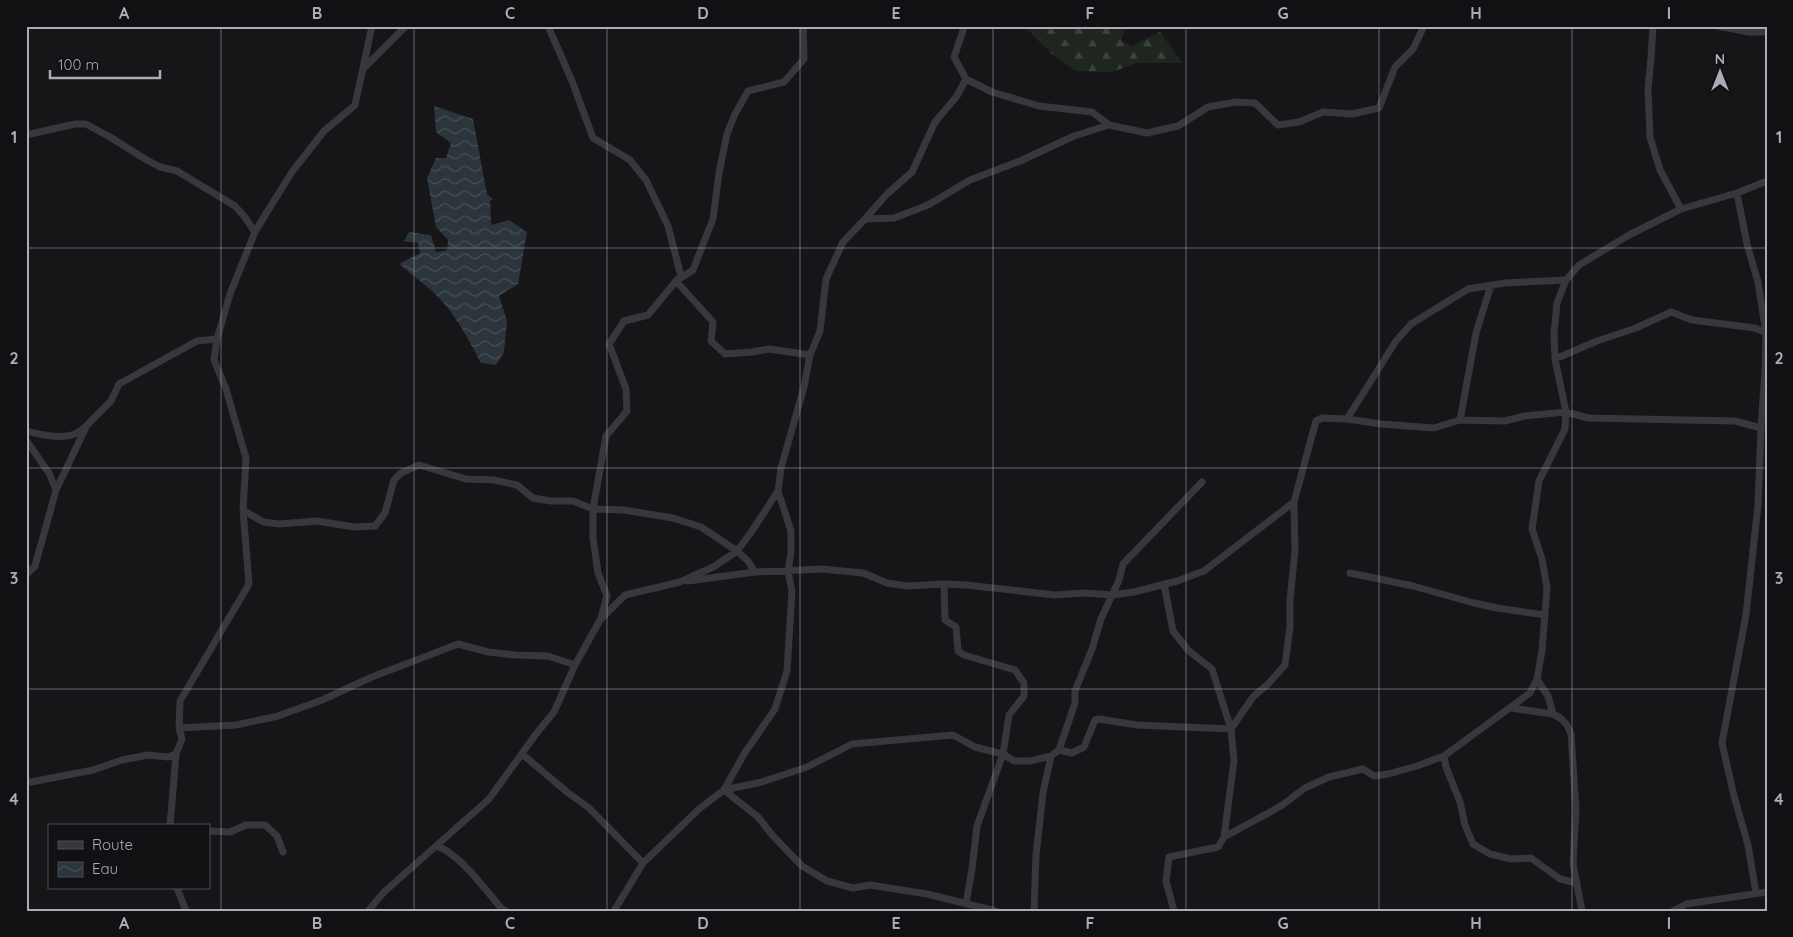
<svg xmlns="http://www.w3.org/2000/svg" width="1793" height="937" viewBox="0 0 1793 937" font-family="Quicksand,sans-serif">
<defs>
<pattern id="forest-firs" width="22" height="20" patternUnits="userSpaceOnUse" patternTransform="scale(1.25)"><rect width="22" height="20" fill="#1e261f"/><path d="M5 1l3.5 6h-7zM16 11l3.5 6h-7z" fill="#3c433d"/></pattern>
<pattern id="water-waves" width="16" height="10" patternUnits="userSpaceOnUse" patternTransform="scale(1.25)"><rect width="16" height="10" fill="#2c353c"/><path d="M0 5q4-4 8 0t8 0" fill="none" stroke="#485056"/></pattern>
</defs>
<rect width="100%" height="100%" fill="#161618"/>
<!-- forest -->
<path fill="url(#forest-firs)" d="M1028,26H1126L1121,41L1132,46L1160,32L1183,63H1136L1112,72L1076,71L1053,55L1027,29Z"/>
<!-- water -->
<path fill="url(#water-waves)" d="M434,106L473,119L487,194L493,199L490,201L491,225L509,220L527,232L518,284L499,296L507,321L504,352L496,365L481,363C468,338 453,310 433,292C422,282 410,273 399,264L420,253L418,243L404,241L409,232L431,235L436,252L447,250L448,240L436,227L427,178L436,158H446L451,143L436,132Z"/>
<g fill="none" stroke-linecap="round" stroke-linejoin="round">
<!-- minor -->
<path stroke="#37383d" stroke-width="7" d="M548,26L572,81L593,138L630,160L646,180L668,226L681,276L676,281L713,322L711,341L725,354L752,352L769,349L810,355
M1653,26L1651,58L1648,89L1650,137L1660,170L1681,209
M1718,26L1749,32H1767
M364,68L406,26
M966,79L992,92L1039,106L1092,112L1109,125
M26,135L75,124H86L110,137L145,159L160,167L177,171L235,206L244,216L255,232
M1737,193L1747,244L1758,282L1766,333L1765,371L1761,428L1758,505L1746,615L1722,743L1734,796L1748,845L1756,893
M865,219L887,194L912,172L935,122L957,96L966,79L954,57L963,31V26
M1555,359L1597,341L1636,328L1671,312L1692,320L1755,328L1767,333
M1347,419L1381,424L1434,428L1460,420L1505,421L1524,416L1566,412L1588,418L1735,421L1761,428
M1460,420L1476,333L1491,285
M26,431C44,435 71,443 85,427
M26,440L49,473L56,490L35,566L26,575
M56,490L87,425L111,401L119,384L197,341L217,339
M243,510L263,522L279,524L317,521L354,527L375,526L385,513L394,480L401,473L419,465L466,479L494,480L517,485L533,498L551,501H573L593,509L624,510L673,518L701,527L737,551L748,561L755,572
M1350,573L1413,586L1474,603L1497,608L1545,615
M688,581L755,572L822,569L863,573L887,583L908,586L944,584L966,585L1055,595L1084,593L1112,595L1134,592L1177,581L1204,571L1294,502L1316,421L1322,418L1347,419L1396,341L1411,324L1468,289L1505,283L1566,280
M944,584L945,620L956,627L958,651L964,655L1015,670L1024,683V696L1009,715L1003,754L977,826L972,869L966,904
M601,618L607,596L598,573L593,538V509L606,436L627,411L626,389L609,344L624,321L648,315L676,281L693,270L713,219L719,173L727,134L735,114L748,91L784,82L804,59L803,26
M1511,708L1553,714
M179,728L236,725L278,716L322,700L372,677L458,644L488,652L515,655L548,656L575,665
M1059,750L1072,753L1084,747L1095,720L1099,719L1137,725L1231,729L1212,669L1188,650L1173,631L1164,584
M522,754L567,792L589,808L643,863
M1444,756L1446,767L1460,802L1465,825L1473,844L1490,854L1511,859L1531,858L1560,879L1577,883
M26,783L93,770L122,760L148,755L168,757L176,754
M724,790L762,782L807,767L852,744L953,735L975,747L1003,754L1014,761H1030L1051,756
M724,790L758,817L773,836L802,866L827,881L853,888L870,885L927,894L996,911
M170,826L176,754L182,739L179,728L180,701L249,584L243,510L246,458L226,389L214,360L217,339L230,294L255,232L267,212L292,172L324,131L355,105L372,26
M209,831L230,832L246,825H265L277,836L283,852
M1224,837L1281,806L1305,788L1329,777L1363,769L1374,776L1388,774L1417,766L1444,756L1530,693L1537,679
M436,846C458,852 486,890 501,908L506,911
M177,888L186,911
M368,911L384,892L489,799L536,734L554,712L575,665L600,620L625,595L680,582L715,566L737,551L752,531L778,491L781,468L804,387L810,355L820,331L826,279L843,242L865,219L894,218L928,205L970,180L1020,161L1074,136L1109,125L1147,133L1178,126L1208,107L1236,102L1255,103L1278,125L1299,122L1323,112L1352,114L1379,108L1395,67L1413,49L1424,26
M614,911L643,863L699,809L724,790L744,754L775,709L787,671L792,591L788,571L791,553V531L778,491
M1034,911L1036,855L1043,793L1051,756L1059,750L1075,703V691L1092,649L1101,619L1119,580L1123,564L1202,482
M1174,911L1166,881L1169,857L1218,847L1224,837L1234,761L1231,729L1253,697L1268,684L1285,665L1290,627V600L1295,551L1294,502
M1582,911L1573,864L1576,809L1571,734C1567,723 1563,719 1553,714L1548,696L1537,679L1542,651L1547,588L1542,559L1532,529L1539,481L1565,429L1566,412L1555,359L1554,333L1557,303L1566,280L1579,265L1629,235L1681,209L1737,193L1767,181
M1673,911L1686,904L1767,892"/>
</g>
<!-- grid -->
<path fill="none" stroke="#a8adb8" stroke-width="1" stroke-opacity="0.55" d="M221,26V911M414,26V911M607,26V911M800,26V911M993,26V911M1186,26V911M1379,26V911M1572,26V911M26,248H1767M26,468H1767M26,689H1767"/>
<!-- border -->
<rect width="1793" height="937" fill="none" stroke="#111113" stroke-width="55"/>
<!-- legend -->
<rect x="48" y="824" width="162" height="65" fill="#111113" stroke="#4d4f55"/>
<rect x="58" y="841" width="25" height="8" fill="#37383d" stroke="#4d4f55"/>
<text x="92" y="850" font-size="15" fill="#a8adb8">Route</text>
<rect x="58" y="862" width="25" height="15" fill="url(#water-waves)" stroke="#4d4f55"/>
<text x="92" y="874" font-size="15" fill="#a8adb8">Eau</text>
<!-- north arrow -->
<g transform="translate(1720 72)" stroke="#111113" stroke-width="4" paint-order="stroke">
<path d="M0-4L9 19L0 12L-9 19Z" fill="#a8adb8"/>
<text y="-8" font-size="14" font-weight="bold" text-anchor="middle" fill="#a8adb8">N</text>
</g>
<!-- scale -->
<path d="M50 70v8h110v-8" fill="none" stroke="#a8adb8" stroke-width="2.5"/>
<text x="58" y="70" font-size="15" fill="#a8adb8" stroke="#111113" stroke-width="4" paint-order="stroke">100 m</text>
<rect x="28" y="28" width="1738" height="882" fill="none" stroke="#a8adb8" stroke-width="2"/>
<g font-size="16" text-anchor="middle" font-weight="bold" fill="#a8adb8">
<text x="124" y="19">A</text>
<text x="317" y="19">B</text>
<text x="510" y="19">C</text>
<text x="703" y="19">D</text>
<text x="896" y="19">E</text>
<text x="1090" y="19">F</text>
<text x="1283" y="19">G</text>
<text x="1476" y="19">H</text>
<text x="1669" y="19">I</text>
<text x="14" y="143">1</text>
<text x="1779" y="143">1</text>
<text x="14" y="364">2</text>
<text x="1779" y="364">2</text>
<text x="14" y="584">3</text>
<text x="1779" y="584">3</text>
<text x="14" y="805">4</text>
<text x="1779" y="805">4</text>
<text x="124" y="929">A</text>
<text x="317" y="929">B</text>
<text x="510" y="929">C</text>
<text x="703" y="929">D</text>
<text x="896" y="929">E</text>
<text x="1090" y="929">F</text>
<text x="1283" y="929">G</text>
<text x="1476" y="929">H</text>
<text x="1669" y="929">I</text>
</g>
</svg>
